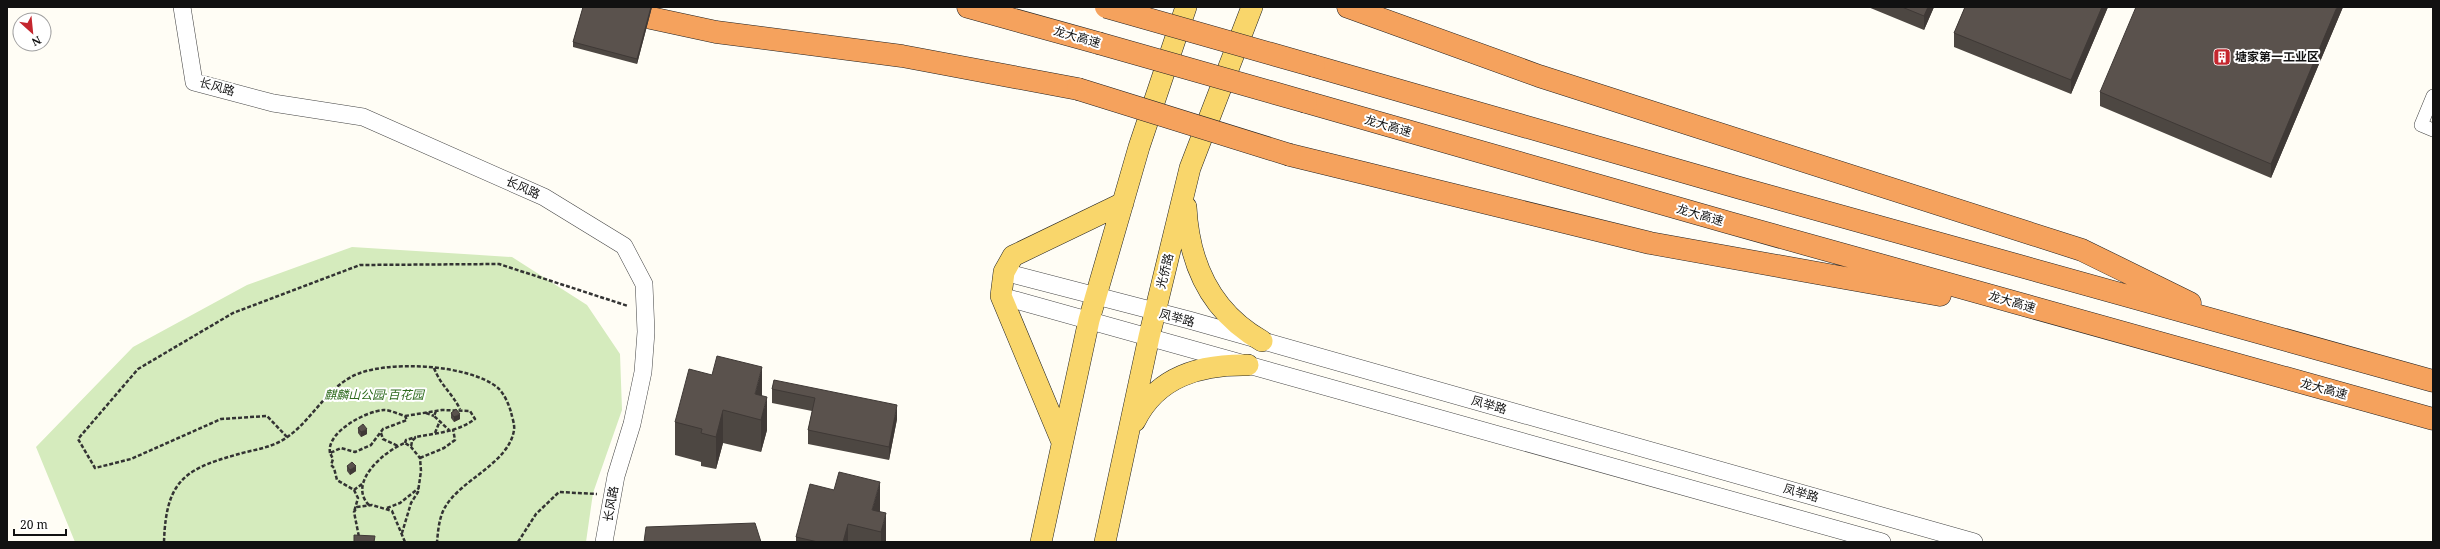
<svg xmlns="http://www.w3.org/2000/svg" width="2440" height="549" viewBox="0 0 2440 549" font-family="'Noto Serif','Noto Sans SC',serif">
<rect width="100%" height="100%" fill="#fffdf5"/>
<!-- green -->
<path fill="#d5ebbd" d="M352,247L512,257L587,305L620,354L622,410L593,493L586,542H75L36,447L133,347L247,285Z"/>
<g fill="none" stroke-linecap="round" stroke-linejoin="round">
<defs>
<path id="minor" d="M2433,96L2421,125L2433,130"/>
<path id="tertiary" d="M182,7L194,82L273,103L363,117L544,197L624,246L644,284L646,332L643,372L632,424L616,476L604,542
M1004,272L1189,320L1974,542
M1001,296L1882,542"/>
<path id="primary" d="M1186,207C1189,265 1211,312 1262,341
M1135,421C1157,376 1201,364 1248,365
M1062,442L1001,296L1004,272L1013,256L1123,203
M1041,542L1089,320L1139,147L1186,7
M1105,542L1149,337L1190,168L1252,7"/>
<path id="motorway" d="M968,7L1098,43
M1348,7L1539,76L2082,250L2190,303
M651,18L716,32L902,56L1078,89
M1314,66L1740,188L2433,381
M1306,102L1730,223L2433,419
M1290,155L1650,243L1940,295"/>
</defs>
<!-- minor casing -->
<use href="#minor" stroke="#444" stroke-width="14"/>
<!-- tertiary casing -->
<use href="#tertiary" stroke="#444" stroke-width="18"/>
<!-- primary casing -->
<use href="#primary" stroke="#222" stroke-width="22"/>
<!-- motorway casing -->
<use href="#motorway" stroke="#222" stroke-width="23"/>
<!-- path -->
<path stroke="#333" stroke-width="2.5" stroke-dasharray="4 2" stroke-linecap="butt" d="M434,368C441,386 452,393 460,409
M436,411L434,416L449,430
M426,413L434,416
M405,416L442,410L470,411L475,419C458,432 436,433 416,437L412,441L411,447
M381,433L383,439L398,446
M435,433L439,423
M287,437L267,416L221,419L131,459L95,468L78,439L138,369L233,313L360,265L499,264L628,306
M405,443L406,440L416,437
M330,453C326,432 366,411 384,410C390,410 398,414 405,416L407,420L383,429L371,445L355,452L341,448L330,453L333,459L331,465L334,468L337,480L354,490L358,498L354,512
M420,458L444,448L455,440L453,429
M354,490L362,484
M369,505C347,483 384,451 405,443L411,447L420,458L421,471L418,492L411,503L402,533
M387,508L400,503L419,488
M164,542C166,477 187,468 246,452C260,449 274,446 286,438C311,421 324,392 351,377C383,359 470,364 498,388C504,393 509,405 511,412C512,417 515,425 514,430C509,464 459,480 444,509C439,519 438,531 437,542
M360,542L354,512L357,507L372,505L392,511L405,542
M518,542L536,514L559,492L597,494"/>
<!-- minor -->
<use href="#minor" stroke="#fff" stroke-width="13"/>
<!-- tertiary -->
<use href="#tertiary" stroke="#fff" stroke-width="17"/>
<!-- primary -->
<use href="#primary" stroke="#f9d66b" stroke-width="21"/>
<!-- motorway -->
<use href="#motorway" stroke="#f5a25d" stroke-width="22"/>
<defs>
<path id="motorway-bridge" d="M1106,7L1314,66
M1098,43L1306,102
M1078,89L1290,155"/>
</defs>
<!-- motorway-bridge casing -->
<use href="#motorway-bridge" stroke="#222" stroke-width="23" stroke-linecap="butt"/>
<!-- motorway-bridge -->
<use href="#motorway-bridge" stroke="#f5a25d" stroke-width="22"/>
</g>
<!-- wall -->
<path fill="#4d4742" d="M583,7H652L637,64L573,47V42Z
M1868,7H1934L1924,30Z
M1965,7H2108L2071,94L1954,47V33Z
M2343,7L2271,178L2100,106V92Z
M774,380L897,419L889,460L808,444V430L812,411L772,403V389Z
M762,396L767,430L761,452L723,443L716,469L701,466V462L675,455V422Z
M451,413L460,419L454,422L451,418Z
M358,428L367,434L361,437L358,433Z
M347,466L356,471L350,475L347,471Z
M880,512L886,542H796V537Z"/>
<!-- shaded-wall -->
<path fill="#3f3936" d="M651,7H652L637,64V59Z
M1928,7H1934L1924,30V16Z
M2102,7H2108L2071,94V80Z
M2337,7H2343L2271,178V164Z
M762,367V400L755,394Z
M767,397V430L761,452V420Z
M897,405V419L889,460V447Z
M723,410V443L716,469V437Z
M460,414V419L454,422V417Z
M367,429V434L361,437V432Z
M356,466V471L350,475V470Z
M880,482V515L872,510Z
M886,513V542H881V532Z
M848,524V542H843Z"/>
<!-- building -->
<path fill="#5a524d" stroke="#3f3936" d="M583,7H651L637,59L573,42Z
M1902,7H1928L1924,16Z
M1965,7H2102L2071,80L1954,33Z
M2136,7H2337L2271,164L2100,92Z
M717,356L762,367L755,394L767,397L761,420L723,410L716,437L701,433L702,429L675,422L689,369L712,375Z
M774,380L897,405L889,447L808,430L815,398L772,389Z
M456,409L460,414L454,417L451,413Z
M363,424L367,429L361,432L358,428Z
M352,462L356,466L350,470L347,466Z
M839,472L880,482L872,510L886,513L881,532L848,524L843,542H818L796,537L810,484L834,490Z
M755,523L761,542H644L646,527Z
M354,535L375,536L374,542H354Z"/>
<!-- icons -->
<defs>
<symbol id="building-square" viewBox="-11 -11 22 22"><rect x="-9" y="-9" width="18" height="18" rx="4" fill="#c4262e" stroke="#fff"/><path d="M-4-6H4V6H1V3H-1V6H-4ZM-2.5-4.3h1.7v1.8h-1.7ZM.8-4.3h1.7v1.8H.8ZM-2.5-1h1.7V.8h-1.7ZM.8-1h1.7V.8H.8Z" fill="#fff"/></symbol>
</defs>
<g fill-rule="evenodd">
<use href="#building-square" x="2212" y="47" width="20" height="20"/>
</g>
<g text-anchor="middle" stroke-width="4" stroke-linejoin="round" paint-order="stroke">
<!-- street labels -->
<g font-size="12" fill="#111" stroke="#fff">
<text transform="translate(1077 37) rotate(16)" y="4">龙大高速</text>
<text transform="translate(217 87) rotate(16)" y="4">长风路</text>
<text transform="translate(1388 126) rotate(16)" y="4">龙大高速</text>
<text transform="translate(523 188) rotate(24)" y="4">长风路</text>
<text transform="translate(1700 215) rotate(16)" y="4">龙大高速</text>
<text transform="translate(1165 271) rotate(-76)" y="4">光侨路</text>
<text transform="translate(2012 302) rotate(16)" y="4">龙大高速</text>
<text transform="translate(1177 318) rotate(15)" y="4">凤举路</text>
<text transform="translate(2324 389) rotate(15)" y="4">龙大高速</text>
<text transform="translate(1489 405) rotate(16)" y="4">凤举路</text>
<text transform="translate(1801 493) rotate(16)" y="4">凤举路</text>
<text transform="translate(611 504) rotate(-80)" y="4">长风路</text>
</g>
<!-- poi labels -->
<g font-size="12" font-weight="bold" fill="#111" stroke="#fff" text-anchor="start">
<text x="2235" y="61">塘家第一工业区</text>
</g>
<!-- park labels -->
<g font-size="12" font-style="italic" fill="#2f6b1f" stroke="#fff">
<text x="374" y="399">麒麟山公园·百花园</text>
</g>
</g>
<!-- border -->
<rect width="2440" height="549" fill="none" stroke="#111111" stroke-width="16"/>
<!-- north arrow -->
<g transform="translate(32 32) rotate(153)"><circle r="19" fill="#ffffff" stroke="#a0a0a0"/>
<path d="M0-3L7 15L0 10L-7 15Z" fill="#c4262e"/>
<text y="-6" font-size="11" font-weight="bold" text-anchor="middle" fill="#111111">N</text>
</g>
<!-- scale -->
<path d="M14 529v6h52v-6" fill="none" stroke="#111111" stroke-width="2"/>
<text x="20" y="529" font-size="12" fill="#111111" stroke="#ffffff" stroke-width="3" paint-order="stroke">20 m</text>
</svg>
